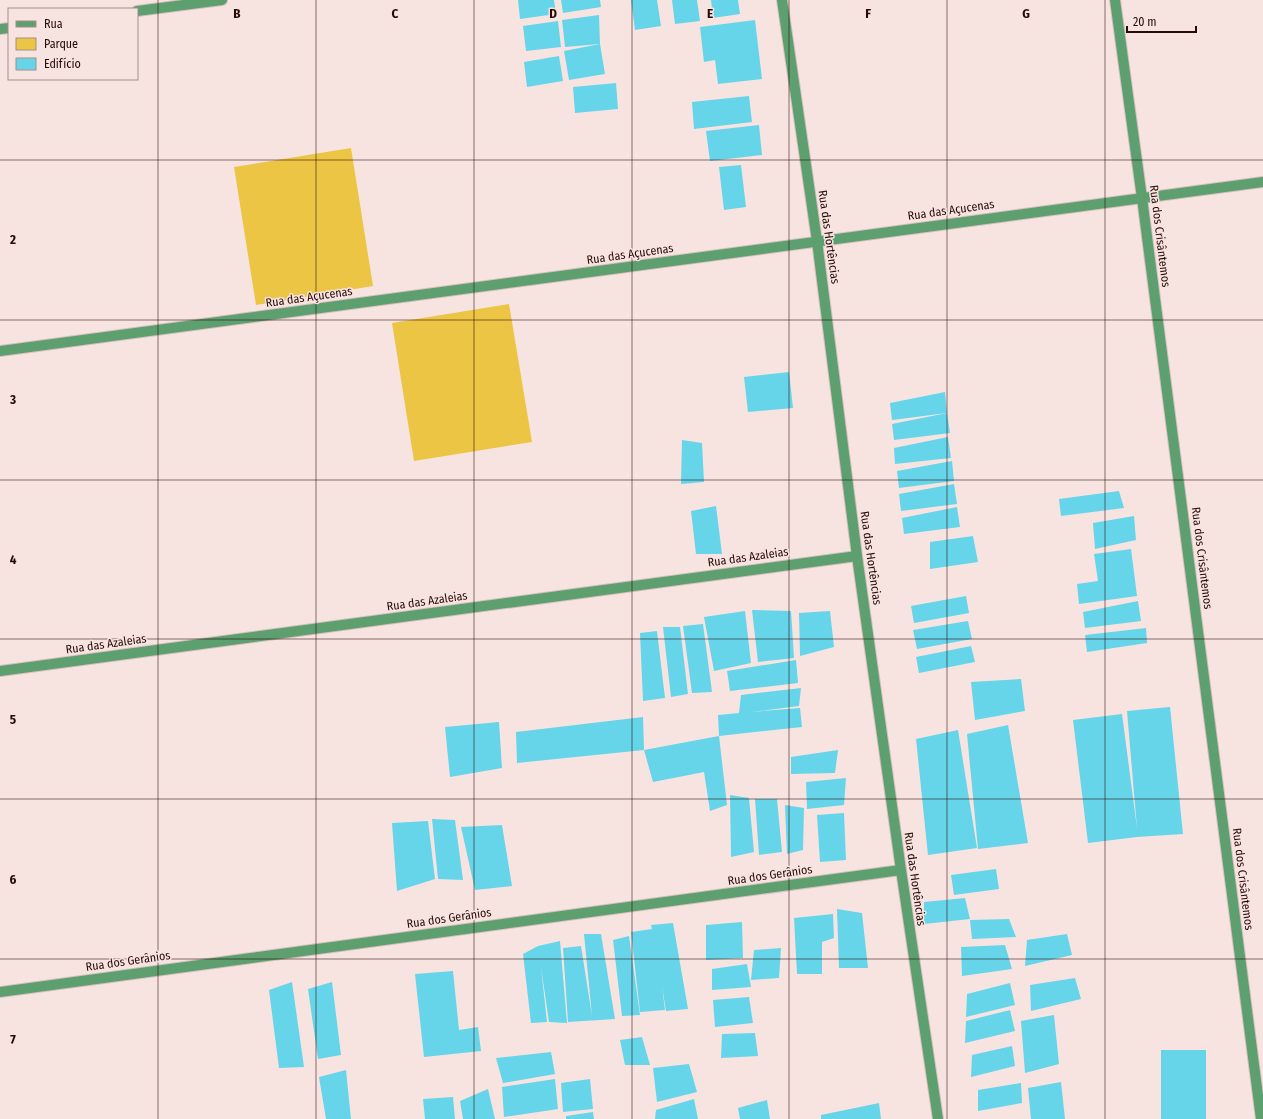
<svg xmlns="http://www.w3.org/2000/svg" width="1263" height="1119" viewBox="0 0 1263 1119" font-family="'Fira Sans Condensed',sans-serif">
<rect width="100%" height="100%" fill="#f7e4e1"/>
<!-- green -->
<path fill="#ecc545" d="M351,148L373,286L256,305L234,167Z
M509,304L532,442L414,461L392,323Z"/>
<!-- building -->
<path fill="#66d5e9" d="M518,0H554L556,14L520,19Z
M561,0H600L601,7L563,13Z
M631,0H657L661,26L635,30Z
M672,0H697L700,21L675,24Z
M711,0H738L740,14L713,18Z
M599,15L600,44L565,47L562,20Z
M755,20L762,79L718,84L715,60L704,62L700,27Z
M558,21L561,47L526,51L523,26Z
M600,44L605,74L569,80L564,51Z
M559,56L563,81L527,87L524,62Z
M616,83L618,109L575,113L573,87Z
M749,96L752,122L694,129L692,102Z
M759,125L762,155L710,161L706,131Z
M741,165L746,207L724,210L719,167Z
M789,372L793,408L748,412L744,377Z
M945,392L947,413L892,420L890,403Z
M947,413L950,433L894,440L892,424Z
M948,437L951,458L895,464L894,448Z
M682,440L702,443L704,482L681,484Z
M952,461L954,481L899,488L897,471Z
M954,484L957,504L901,511L899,494Z
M1119,491L1124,508L1061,516L1059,499Z
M716,506L722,554H696L691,511Z
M957,507L960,527L904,534L902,518Z
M1134,516L1136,540L1095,549L1093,523Z
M973,536L978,562L930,569V542Z
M1131,549L1137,596L1079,604L1077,584L1098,581L1094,554Z
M966,596L969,613L914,623L911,606Z
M1138,601L1141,621L1085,628L1083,612Z
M752,610L791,611L794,658L758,662Z
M745,611L751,663L714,671L704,617Z
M830,611L834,647L800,656L799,613Z
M968,621L972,639L917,649L913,630Z
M703,624L712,692L692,693L683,626Z
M663,627H680L688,694L671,697Z
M1146,628L1147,643L1087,652L1085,635Z
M657,631L665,698L643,701L640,633Z
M971,646L975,662L919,673L916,657Z
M796,660L798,683L730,691L727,671Z
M1021,679L1025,711L975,720L971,682Z
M801,688L799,706L751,712L800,708L802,727L719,736L718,715L739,713L741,695Z
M1170,707L1183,834L1137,837L1088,843L1073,720L1122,714L1137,828L1127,711Z
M643,717L644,750L517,763L516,732Z
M499,722L502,768L450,777L445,727Z
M1008,725L1028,843L978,849L967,734Z
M958,730L977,848L928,855L916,739Z
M719,736L727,805L710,811L704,772L653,782L644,750Z
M838,750L835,773L791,774V757Z
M846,778L844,805L807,809L806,782Z
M730,795L749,798L754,852L731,857Z
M755,799H777L782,852L759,855Z
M785,805L804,808L803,850L787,854Z
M844,813L846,860L820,862L817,815Z
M432,819L455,820L463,880L438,879Z
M428,821L435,879L397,891L392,823Z
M502,825L512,886L475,890L461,827Z
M996,869L999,889L954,895L951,875Z
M965,898L970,919L924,924V902Z
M837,909L862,913L868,968H839Z
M833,914L834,938L822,942V974H797L794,918Z
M1009,919L1016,937L972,939L970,920Z
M742,922L743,958L706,960V925Z
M673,923L688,1009L666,1011L662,986L665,1010L640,1012L631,932L652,929L651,925Z
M584,934H601L615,1019L568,1022L563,948L581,946L592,1016Z
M1067,934L1072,955L1025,966L1027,940Z
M629,936L640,1015L622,1016L613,940Z
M560,941L567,1023L549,1022L541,967L547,1022L531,1023L523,954L538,946Z
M1005,945L1012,969L962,976L961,947Z
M781,948L779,978L751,980L754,950Z
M747,964L751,987L712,990V969Z
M453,971L459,1030L478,1027L481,1051L424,1057L415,974Z
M1075,978L1081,999L1031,1011L1030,985Z
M292,982L304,1067L279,1068L269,990Z
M332,982L341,1055L318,1059L308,989Z
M1010,983L1015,1005L966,1017L967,994Z
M749,997L753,1023L715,1027L713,1000Z
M1010,1010L1015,1031L965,1043L966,1021Z
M1054,1015L1059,1064L1025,1073L1021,1021Z
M755,1033L758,1056L721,1058L722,1034Z
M642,1037L650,1065H625L620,1040Z
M1012,1046L1015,1066L971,1077L972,1055Z
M1161,1050H1206V1119H1161Z
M551,1052L555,1074L503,1083L496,1058Z
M689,1064L697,1092L657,1102L653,1068Z
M346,1070L351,1119H326L319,1077Z
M555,1079L558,1109L504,1117L502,1087Z
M590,1079L593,1109L563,1112L561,1083Z
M1061,1082L1065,1119H1031L1028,1088Z
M1021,1083L1022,1103L978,1111V1090Z
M488,1089L495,1119H463L460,1101Z
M453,1097L455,1119H425L423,1099Z
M694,1099L698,1119H655L656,1110Z
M767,1100L770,1119H740L738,1108Z
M879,1103L881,1119H821V1115Z
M593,1112L594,1119H566V1116Z"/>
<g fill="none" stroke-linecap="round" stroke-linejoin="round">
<defs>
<path id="minor" d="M782,0L817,241L857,556L901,870L938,1119
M1115,0L1142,198L1261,1119
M137,11L222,0
M0,29L9,28
M0,351L1263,182
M0,671L857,556
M0,992L901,870"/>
</defs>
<!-- minor casing -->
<use href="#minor" stroke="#d6c1be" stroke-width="12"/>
<!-- minor -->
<use href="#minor" stroke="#5d9f6f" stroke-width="10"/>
</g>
<!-- grid -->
<path fill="none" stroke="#280a06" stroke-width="1" stroke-opacity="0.55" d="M158,0V1119M316,0V1119M474,0V1119M632,0V1119M789,0V1119M947,0V1119M1105,0V1119M0,160H1263M0,320H1263M0,480H1263M0,639H1263M0,799H1263M0,959H1263"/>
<g text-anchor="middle" stroke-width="3" stroke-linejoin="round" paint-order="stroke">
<!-- street labels -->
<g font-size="12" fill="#280a06" stroke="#f7e4e1">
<text transform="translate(951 210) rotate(-8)" y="4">Rua das Açucenas</text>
<text transform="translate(1160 236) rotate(83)" y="4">Rua dos Crisântemos</text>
<text transform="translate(829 237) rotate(82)" y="4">Rua das Hortências</text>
<text transform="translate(630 254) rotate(-8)" y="4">Rua das Açucenas</text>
<text transform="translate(309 297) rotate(-8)" y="4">Rua das Açucenas</text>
<text transform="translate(748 557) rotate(-8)" y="4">Rua das Azaleias</text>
<text transform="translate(871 558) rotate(82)" y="4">Rua das Hortências</text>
<text transform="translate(1202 558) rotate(83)" y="4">Rua dos Crisântemos</text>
<text transform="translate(427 601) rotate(-8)" y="4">Rua das Azaleias</text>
<text transform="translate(106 644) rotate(-8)" y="4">Rua das Azaleias</text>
<text transform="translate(770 875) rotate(-8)" y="4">Rua dos Gerânios</text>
<text transform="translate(915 879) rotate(82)" y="4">Rua das Hortências</text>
<text transform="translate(1243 879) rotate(83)" y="4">Rua dos Crisântemos</text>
<text transform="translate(449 918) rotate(-8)" y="4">Rua dos Gerânios</text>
<text transform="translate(128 961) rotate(-8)" y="4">Rua dos Gerânios</text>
</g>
</g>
<g font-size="13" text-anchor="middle" font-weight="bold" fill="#280a06" stroke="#f7e4e1" stroke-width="3" stroke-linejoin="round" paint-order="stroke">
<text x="237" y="18">B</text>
<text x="395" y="18">C</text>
<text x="553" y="18">D</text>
<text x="710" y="18">E</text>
<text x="868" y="18">F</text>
<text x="1026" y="18">G</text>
<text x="13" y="244">2</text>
<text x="13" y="404">3</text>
<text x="13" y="564">4</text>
<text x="13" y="724">5</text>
<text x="13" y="884">6</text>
<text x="13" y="1044">7</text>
</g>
<!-- legend -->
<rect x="8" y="8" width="130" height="72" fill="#f7e4e1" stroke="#a48d89"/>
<rect x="16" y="21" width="20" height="6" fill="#5d9f6f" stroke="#a48d89"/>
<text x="44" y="28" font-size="12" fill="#280a06">Rua</text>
<rect x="16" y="38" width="20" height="12" fill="#ecc545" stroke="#a48d89"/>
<text x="44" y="48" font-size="12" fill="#280a06">Parque</text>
<rect x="16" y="58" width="20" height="12" fill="#66d5e9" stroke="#a48d89"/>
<text x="44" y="68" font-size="12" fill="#280a06">Edifício</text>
<!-- scale -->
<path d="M1127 26v6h69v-6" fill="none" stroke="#280a06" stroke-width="2"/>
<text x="1133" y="26" font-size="12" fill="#280a06" stroke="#f7e4e1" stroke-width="3" paint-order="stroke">20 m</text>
</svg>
